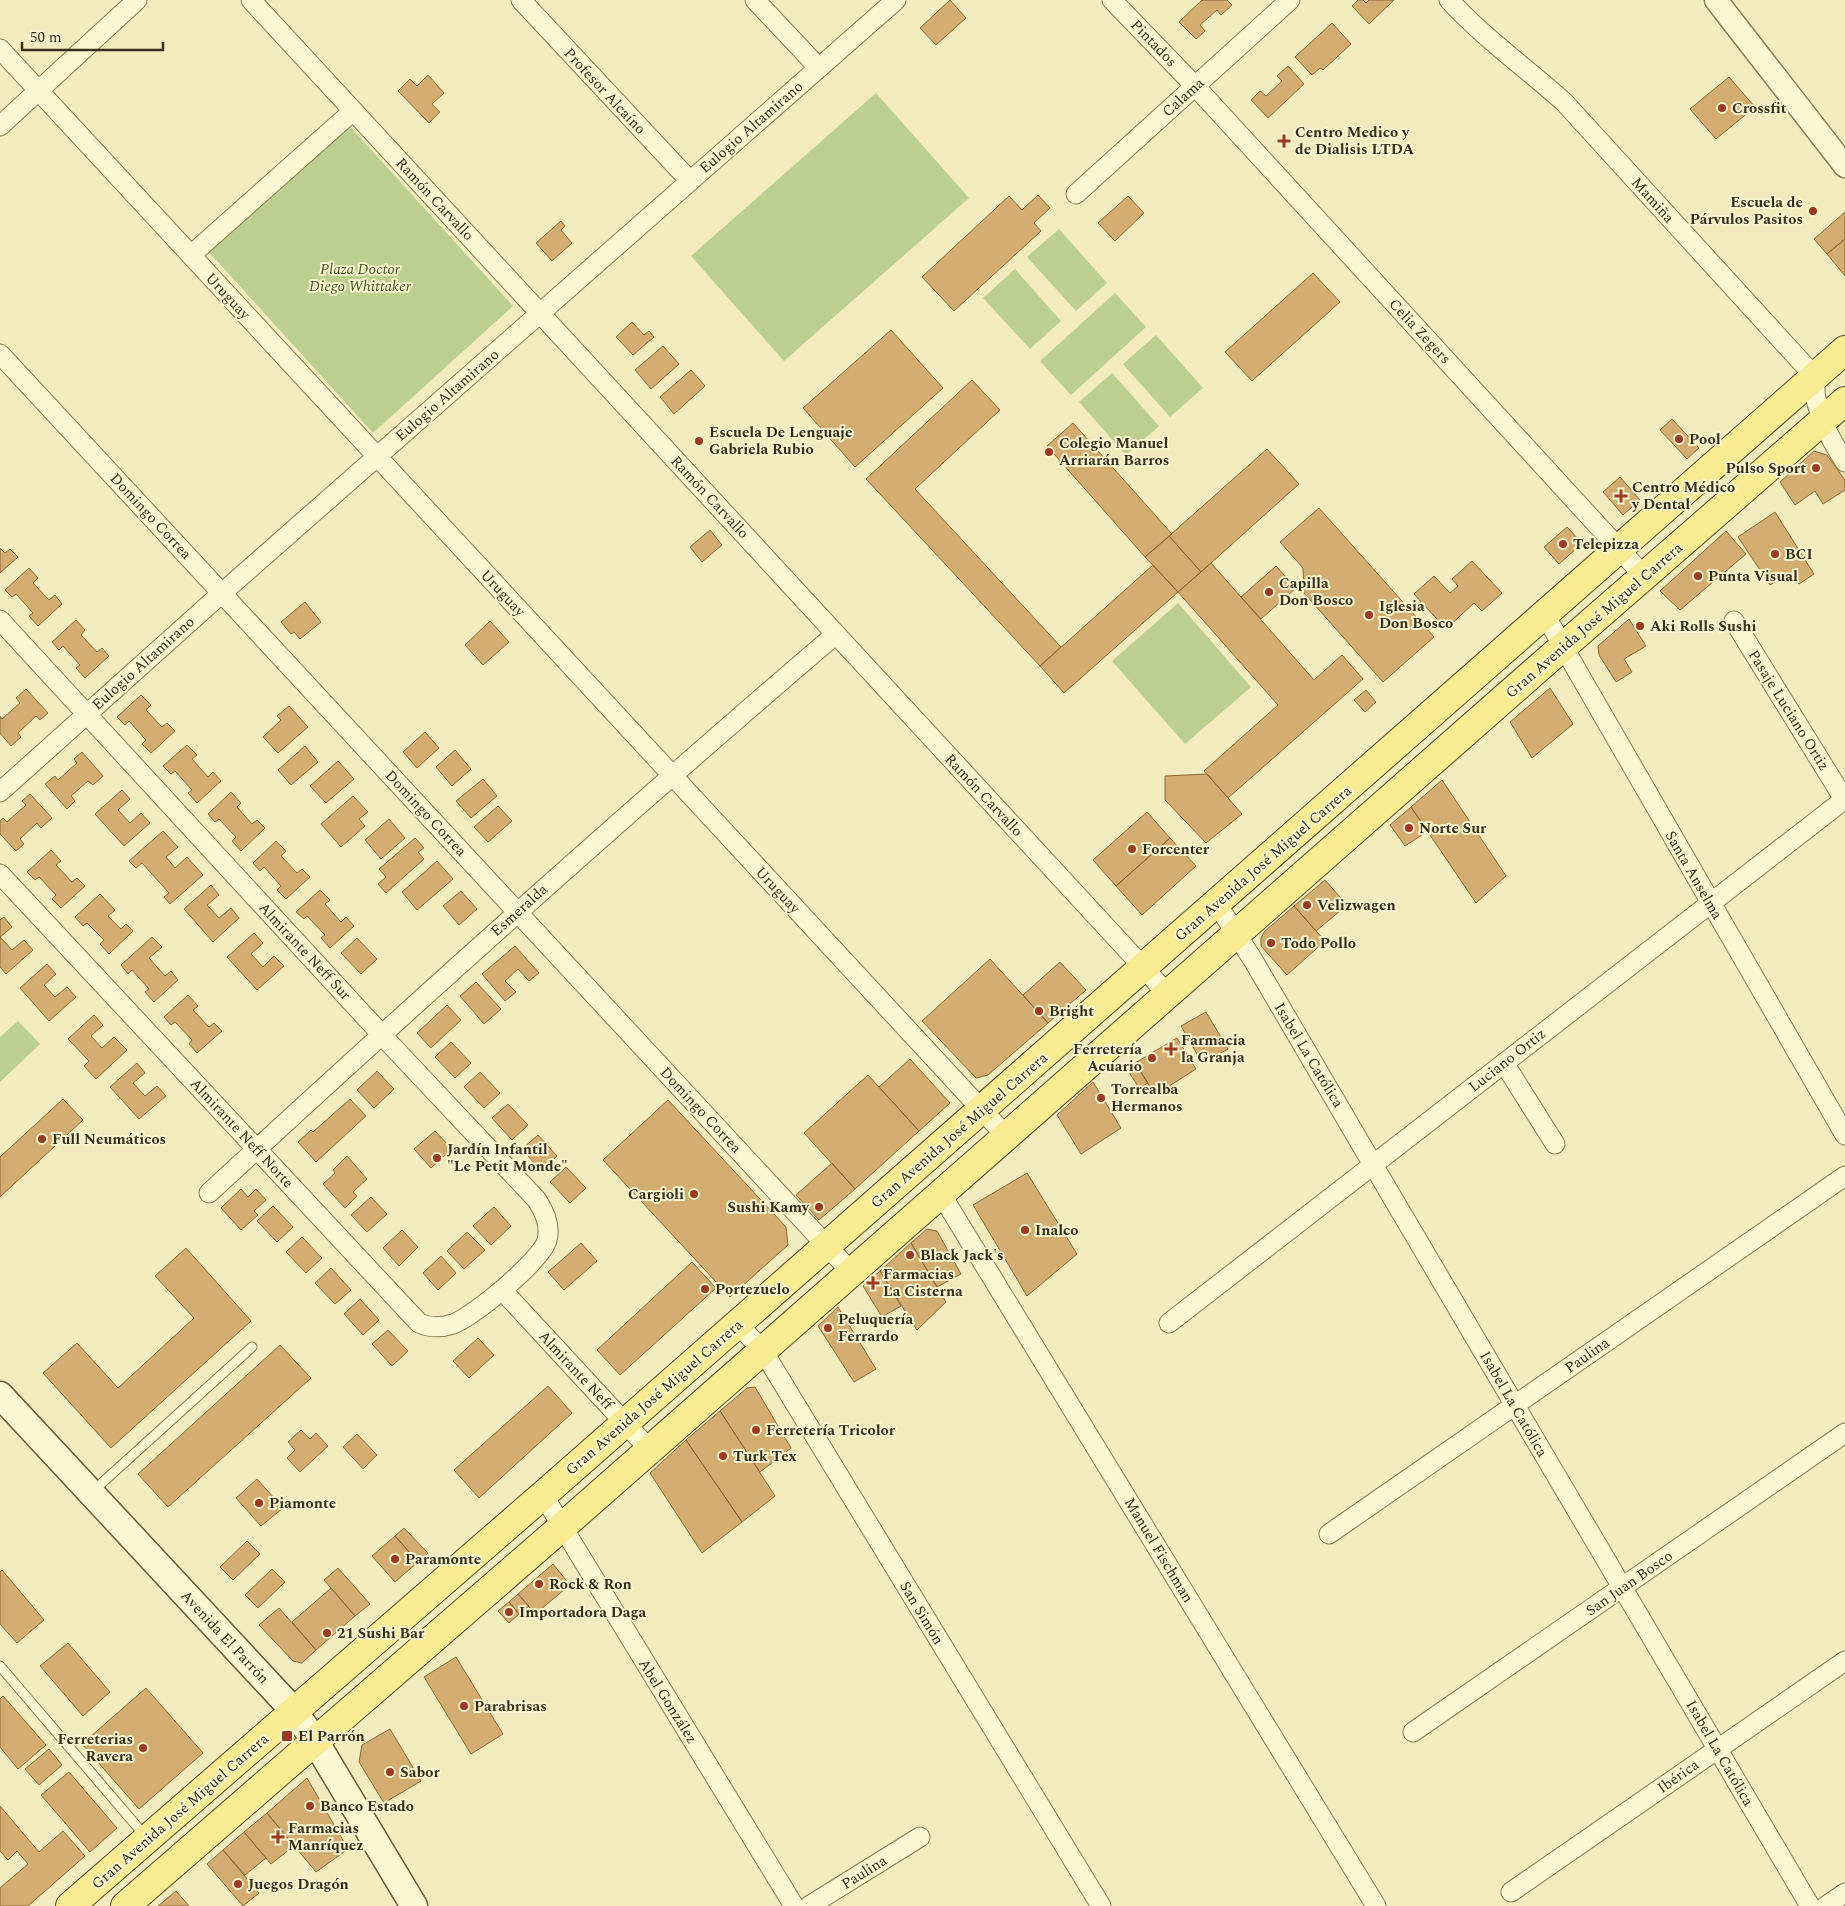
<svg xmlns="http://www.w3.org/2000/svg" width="1845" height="1906" viewBox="0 0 1845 1906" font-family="Spectral,serif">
<rect width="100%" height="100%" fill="#f1ebbe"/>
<!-- green -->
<path fill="#bccf91" d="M876,93L969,198L784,361L691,256Z
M347,123L513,306L373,433L207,250Z
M1059,229L1107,283L1076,311L1027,257Z
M1015,269L1061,321L1030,349L983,298Z
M1115,293L1146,327L1071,395L1040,361Z
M1156,335L1203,388L1170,417L1123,364Z
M1112,373L1159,426L1126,455L1079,402Z
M1178,603L1251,687L1185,744L1112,661Z
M18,1021L40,1044L0,1082V1037Z"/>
<!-- building -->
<path fill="#d2ac71" stroke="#8b6939" d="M950,0L966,18L936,45L920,28Z
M1202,0H1227L1232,5L1221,15L1217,10L1200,25L1205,31L1196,39L1179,22Z
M1358,0H1363L1366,3L1369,0H1394L1369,24L1352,6Z
M1332,23L1351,44L1323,70L1320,68L1312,75L1295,57Z
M1288,66L1304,84L1268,118L1251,100L1260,91L1266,96L1282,81L1277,76Z
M428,75L444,93L432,104L440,112L429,123L398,91L410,79L417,86Z
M1729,77L1755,107L1716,139L1690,109Z
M1038,195L1050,208L1034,223L1041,231L954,311L922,277L1009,196L1022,210Z
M1128,196L1144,213L1115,241L1098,223Z
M1845,212V239L1827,254L1814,239Z
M561,221L565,226L561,230L572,243L552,261L536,243Z
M1845,239V276L1827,254Z
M1313,273L1340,302L1252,381L1225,352Z
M632,322L644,335L649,331L654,337L633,355L616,337Z
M891,330L943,388L855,467L803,408Z
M663,346L679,364L651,389L635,370Z
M691,370L705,386L674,414L660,397Z
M972,380L1000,410L915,489L1061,647L1040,666L866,479Z
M1672,419L1699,448L1687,459L1660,430Z
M1073,423L1172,534L1145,557L1047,446Z
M1267,449L1299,484L1201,572L1169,536Z
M1814,451L1827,455L1845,480V490L1823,504L1815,491L1795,505L1780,482Z
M1620,477L1640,500L1623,515L1603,492Z
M1319,508L1434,637L1383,682L1304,593L1303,568L1280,542Z
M1775,512L1814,574L1799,584L1792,572L1770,585L1738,537Z
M1567,527L1579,540L1577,548L1559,564L1544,547Z
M710,530L722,545L702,562L690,547Z
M1726,531L1746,554L1680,610L1660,591Z
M1169,536L1201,572L1178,592L1145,557Z
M0,548L5,553L10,549L18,557L0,573Z
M1472,561L1502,593L1482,611L1474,603L1446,629L1414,594L1434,576L1450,593L1458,586L1452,579Z
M1211,563L1314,680L1342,655L1363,679L1228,798L1204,771L1278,705L1178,592Z
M1153,565L1178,592L1064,693L1040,666Z
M1276,566L1296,588L1261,619L1241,597Z
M29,568L38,578L33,583L49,600L55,595L62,604L38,626L29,616L33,613L16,594L12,597L5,590Z
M305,602L321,622L300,639L294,632L291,634L281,622Z
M1629,619L1646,646L1624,659L1632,672L1616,682L1599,655L1598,646Z
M76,620L85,630L81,635L97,652L102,648L109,656L85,678L76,668L80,665L63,646L59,650L52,642Z
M490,621L509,642L483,665L465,645Z
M1550,688L1573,724L1532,758L1510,722Z
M26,689L48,713L40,720L36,716L18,733L21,737L11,746L0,733V716L2,719L20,703L16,698Z
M1366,690L1376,702L1365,712L1354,700Z
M141,695L151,705L146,710L162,727L167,723L175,731L151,753L142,744L146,740L129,721L125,725L117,717Z
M289,706L308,727L278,753L263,737L281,720L277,716Z
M425,732L439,748L417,768L403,752Z
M187,745L197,755L192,759L208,777L213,772L221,781L197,803L188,793L192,790L175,771L171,774L163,766Z
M305,746L318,762L291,785L278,770Z
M455,750L471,769L452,786L436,767Z
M82,752L103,776L93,785L88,781L71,796L75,801L67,809L45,784L55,776L58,780L77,763L74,759Z
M338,761L354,779L326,803L310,786Z
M1207,774L1242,814L1206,843L1165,800V776Z
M483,779L497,796L471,818L456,801Z
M1442,780L1506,876L1476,903L1411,807Z
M122,790L130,799L118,810L130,823L141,813L150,823L124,846L95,814Z
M231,792L241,803L237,807L252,824L257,820L265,828L241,851L232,841L236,837L219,819L215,822L208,814Z
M30,794L52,818L41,828L37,823L20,839L24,844L16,851L0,834V821L3,818L7,822L26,805L22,801Z
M353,796L368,812L359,819L365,826L341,847L321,824Z
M498,806L512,821L488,842L474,827Z
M1411,807L1428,831L1405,846L1390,825Z
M1147,812L1170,838L1116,886L1093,860Z
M389,819L405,838L381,859L365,840Z
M163,831L178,847L166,857L175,868L187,857L203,875L170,904L164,897L169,893L142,863L136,868L129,861Z
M415,838L424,848L418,852L424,859L386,893L378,884L386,877L379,869Z
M1170,838L1196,866L1142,915L1116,886Z
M276,841L286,851L281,856L297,873L302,869L310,877L286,899L277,890L281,886L264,867L260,871L253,863Z
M51,850L61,861L56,865L72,882L77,878L85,886L61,908L52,899L56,895L39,877L35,880L27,872Z
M437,861L453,879L417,910L402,892Z
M1325,880L1347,905L1316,931L1294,906Z
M211,885L219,895L207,905L219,918L231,908L239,918L213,942L184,909Z
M320,890L330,900L325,904L341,922L346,917L354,926L330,948L321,938L325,935L307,916L304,919L296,912Z
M461,891L477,909L459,925L443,906Z
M100,894L115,910L108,916L121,929L126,924L133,931L109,954L100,944L104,940L87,923L83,926L75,917Z
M1294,906L1325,941L1287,975L1261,946V938L1264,932Z
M4,917L12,927L0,937L12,950L24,940L33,950L6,974L0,967V920Z
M254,933L263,943L251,954L263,967L274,956L284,966L257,990L227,957Z
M152,937L162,947L149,958L165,976L171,971L178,980L154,1002L145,992L149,989L132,970L128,974L121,965Z
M357,938L377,959L361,974L341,953Z
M515,946L539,973L529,981L518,969L505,981L516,992L505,1001L482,974Z
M990,959L1048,1023L988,1075L976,1078L922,1021Z
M1060,962L1086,990L1048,1023L1023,995Z
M47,964L56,974L44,985L55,997L67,987L76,997L49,1021L20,988Z
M476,982L501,1009L484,1024L460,996Z
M188,995L198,1006L193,1010L209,1027L214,1023L222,1031L197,1053L189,1044L192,1040L175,1022L171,1025L164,1017Z
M447,1005L461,1020L431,1048L417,1033Z
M1206,1012L1228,1049L1202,1063L1181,1026Z
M94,1015L103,1025L91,1036L102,1048L114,1037L127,1050L96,1079L84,1066L89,1061L68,1039Z
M1177,1038L1196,1069L1155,1095L1135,1063Z
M451,1042L471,1063L455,1078L435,1057Z
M910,1059L950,1103L919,1131L879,1087Z
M137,1063L145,1073L133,1083L145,1096L157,1086L166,1096L139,1119L110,1087Z
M1135,1063L1148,1083L1139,1088L1127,1069Z
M377,1071L394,1089L374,1108L357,1090Z
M480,1072L500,1093L484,1108L464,1087Z
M868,1075L919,1131L855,1189L804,1133Z
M1093,1082L1121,1128L1081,1154L1057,1115Z
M63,1099L83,1120L0,1197V1157Z
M350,1099L366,1116L316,1162L298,1142L311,1130L313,1132Z
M668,1100L786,1227L788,1245L730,1297L603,1160Z
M508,1104L528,1125L512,1140L492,1118Z
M435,1131L452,1149L431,1168L414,1149Z
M538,1135L557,1156L541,1171L522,1149Z
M347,1156L367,1179L353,1192L357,1196L345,1208L323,1184L335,1173L333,1170Z
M832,1163L855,1189L819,1220L796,1195Z
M566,1167L586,1188L570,1203L550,1182Z
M1027,1173L1077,1254L1027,1296L973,1205Z
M241,1189L248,1197L256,1189L266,1200L254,1211L258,1215L241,1230L221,1208Z
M371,1197L387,1214L367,1232L351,1215Z
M273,1206L293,1227L277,1242L257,1221Z
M494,1207L511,1226L491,1245L473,1226Z
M927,1229L937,1231L961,1274L937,1287L911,1243Z
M402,1230L418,1247L399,1266L383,1248Z
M467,1232L485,1250L464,1269L447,1251Z
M302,1237L322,1258L306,1273L286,1252Z
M581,1243L597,1261L564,1290L548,1272Z
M911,1243L946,1302L917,1330L880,1271Z
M186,1248L251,1321L111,1448L43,1373L77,1343L118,1388L194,1318L155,1276Z
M441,1256L456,1273L438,1290L423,1273Z
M692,1262L716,1288L620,1375L597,1350Z
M331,1268L351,1290L335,1304L315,1283Z
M880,1271L901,1306L882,1317L863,1286Z
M360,1299L379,1320L363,1335L344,1314Z
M838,1307L876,1369L854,1382L818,1326Z
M388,1330L408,1351L392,1366L372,1344Z
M478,1338L494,1355L469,1378L453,1361Z
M280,1345L311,1378L168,1507L138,1474Z
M548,1386L572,1413L479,1498L454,1470Z
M755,1387L791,1448L760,1472L720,1411L747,1388Z
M720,1411L775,1496L742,1522L686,1440Z
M301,1430L310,1439L316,1433L328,1446L300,1472L287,1458L295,1450L288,1442Z
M357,1434L377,1455L363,1469L343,1447Z
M686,1440L742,1522L702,1553L650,1473Z
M257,1479L283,1508L261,1526L236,1498Z
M404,1528L428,1553L418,1562L395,1536Z
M395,1536L418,1562L395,1582L372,1556Z
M247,1541L260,1554L233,1580L220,1567Z
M553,1564L570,1585L535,1614L518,1594Z
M338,1568L370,1604L355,1616L324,1580Z
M272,1569L285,1582L258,1608L245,1595Z
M2,1570L44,1620L17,1643L0,1624V1572Z
M331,1588L355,1616L316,1650L292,1622Z
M518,1594L529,1606L519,1614L509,1602Z
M509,1602L519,1614L509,1623L498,1611Z
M279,1608L316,1650L302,1663L293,1661L259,1625Z
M68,1643L110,1692L83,1716L40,1666Z
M456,1657L503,1734L471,1754L424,1677Z
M146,1688L203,1753L139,1809L82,1744Z
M3,1696L46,1745L18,1769L0,1747V1699Z
M390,1729L421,1781L384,1803L359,1762L362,1745Z
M49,1749L62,1765L39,1785L25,1769Z
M69,1772L117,1828L90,1852L41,1795Z
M307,1778L348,1849L316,1872L267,1813Z
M0,1806L39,1852L63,1831L85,1856L28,1906H0V1888L28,1864L17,1851L8,1860L0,1851Z
M267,1813L294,1846L271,1864L244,1832Z
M244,1832L266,1858L245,1875L223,1850Z
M223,1850L259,1893L243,1906L207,1864Z
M176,1891L189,1906H158Z"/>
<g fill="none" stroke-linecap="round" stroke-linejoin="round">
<defs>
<path id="service" d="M93,1491L252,1347
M0,1666L146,1837"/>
<path id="minor" d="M251,0L1144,968L1168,995
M521,0L690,181
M755,0L819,68
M1112,0L1195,86L1644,576
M1449,0C1484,38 1526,68 1564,102L1815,377C1812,408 1829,437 1845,462
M0,49L1007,1137
M0,126L137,0
M1076,194L1290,0
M191,255L353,111
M0,354L852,1273
M1545,615L1845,1135
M0,620L393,1047L537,1200C544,1211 551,1226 547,1240C542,1260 473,1317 453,1324C441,1328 430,1328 419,1323L0,874
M1734,621L1844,799
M0,792L222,593L896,0
M1217,904L1253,960L1362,1146L1810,1906
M1504,1063L1555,1144
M209,1193C415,1003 623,816 836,634
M941,1194L1376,1906
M502,1290L650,1450
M1169,1323L1845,799
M738,1324L763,1351L1101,1906
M543,1495L794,1906
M1329,1534L1845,1176
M1413,1732L1845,1433
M1511,1892L1845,1661
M809,1906L920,1837
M1826,1906L1845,1893"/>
<path id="tertiary" d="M1716,0L1845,166"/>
<path id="secondary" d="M0,1395L294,1711L315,1741L414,1906"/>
<path id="primary" d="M70,1906L543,1495L1845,350
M125,1906L562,1527L1542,665L1845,401"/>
</defs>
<!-- service casing -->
<use href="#service" stroke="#8a7c55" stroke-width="11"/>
<!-- minor casing -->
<use href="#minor" stroke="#8a7c55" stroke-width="21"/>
<!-- tertiary casing -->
<use href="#tertiary" stroke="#8a7c55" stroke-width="25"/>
<!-- secondary casing -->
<use href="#secondary" stroke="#6c5c39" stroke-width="29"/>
<!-- primary casing -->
<use href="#primary" stroke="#57482a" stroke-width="30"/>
<!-- service -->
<use href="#service" stroke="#fbf7d1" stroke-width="9"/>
<!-- minor -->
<use href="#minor" stroke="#fbf7d1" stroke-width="19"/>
<!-- tertiary -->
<use href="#tertiary" stroke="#fbf7d1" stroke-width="22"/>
<!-- secondary -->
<use href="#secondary" stroke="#fbf7d1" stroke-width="26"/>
<!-- primary -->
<use href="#primary" stroke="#f8eb92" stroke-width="28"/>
</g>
<!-- markers -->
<g fill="#9d3821" stroke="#f8f4ce" stroke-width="2">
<circle cx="1722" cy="108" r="5"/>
<path d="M1281.5 133.5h5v5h5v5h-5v5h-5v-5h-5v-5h5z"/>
<circle cx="1813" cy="211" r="5"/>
<circle cx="1679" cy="439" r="5"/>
<circle cx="699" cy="441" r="5"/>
<circle cx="1049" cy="452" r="5"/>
<circle cx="1816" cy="468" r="5"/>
<path d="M1618.5 488.5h5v5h5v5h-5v5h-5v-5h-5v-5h5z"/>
<circle cx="1563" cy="544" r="5"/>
<circle cx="1775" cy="554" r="5"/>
<circle cx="1698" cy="576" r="5"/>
<circle cx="1269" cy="592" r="5"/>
<circle cx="1369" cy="615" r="5"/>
<circle cx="1640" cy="626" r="5"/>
<circle cx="1409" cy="828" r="5"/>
<circle cx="1132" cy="849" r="5"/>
<circle cx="1307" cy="905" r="5"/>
<circle cx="1271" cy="943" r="5"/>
<circle cx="1039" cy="1011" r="5"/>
<path d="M1168.5 1041.5h5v5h5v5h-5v5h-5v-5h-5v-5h5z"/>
<circle cx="1152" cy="1058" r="5"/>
<circle cx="1101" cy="1098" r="5"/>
<circle cx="42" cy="1139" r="5"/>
<circle cx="437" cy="1158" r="5"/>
<circle cx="694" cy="1194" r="5"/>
<circle cx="819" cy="1207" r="5"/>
<circle cx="1025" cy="1230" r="5"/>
<circle cx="910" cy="1255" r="5"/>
<path d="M870.5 1275.5h5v5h5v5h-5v5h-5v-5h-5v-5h5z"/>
<circle cx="705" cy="1289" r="5"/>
<circle cx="828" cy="1328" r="5"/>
<circle cx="756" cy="1430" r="5"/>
<circle cx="723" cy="1456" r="5"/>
<circle cx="259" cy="1503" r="5"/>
<circle cx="395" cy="1559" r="5"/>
<circle cx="539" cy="1584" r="5"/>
<circle cx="509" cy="1612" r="5"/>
<circle cx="327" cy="1633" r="5"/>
<circle cx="464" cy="1706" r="5"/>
<rect x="281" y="1730" width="12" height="12" rx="2.5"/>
<circle cx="143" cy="1748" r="5"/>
<circle cx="390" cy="1772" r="5"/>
<circle cx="310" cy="1806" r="5"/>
<path d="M275.5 1829.5h5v5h5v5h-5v5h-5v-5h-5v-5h5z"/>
<circle cx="238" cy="1884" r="5"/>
</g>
<g text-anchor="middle" stroke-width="4" stroke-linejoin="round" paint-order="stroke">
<!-- street labels -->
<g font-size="15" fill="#382f1b" stroke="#f8f4ce">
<text transform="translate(1154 43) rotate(46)" y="5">Pintados</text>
<text transform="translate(605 91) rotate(47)" y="5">Profesor Alcaíno</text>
<text transform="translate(1183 97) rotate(-42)" y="5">Calama</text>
<text transform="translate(751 127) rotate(-41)" y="5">Eulogio Altamirano</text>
<text transform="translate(435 199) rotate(47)" y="5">Ramón Carvallo</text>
<text transform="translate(1653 200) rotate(48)" y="5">Mamiña</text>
<text transform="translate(228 296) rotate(47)" y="5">Uruguay</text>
<text transform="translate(1420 331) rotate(47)" y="5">Celia Zegers</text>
<text transform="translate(447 395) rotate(-41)" y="5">Eulogio Altamirano</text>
<text transform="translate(710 497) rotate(47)" y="5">Ramón Carvallo</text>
<text transform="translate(151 516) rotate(47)" y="5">Domingo Correa</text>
<text transform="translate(503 593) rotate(47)" y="5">Uruguay</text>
<text transform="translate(1594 620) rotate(-41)" y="5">Gran Avenida José Miguel Carrera</text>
<text transform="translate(143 663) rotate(-42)" y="5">Eulogio Altamirano</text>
<text transform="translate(1789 710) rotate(58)" y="5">Pasaje Luciano Ortiz</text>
<text transform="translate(984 795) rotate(47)" y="5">Ramón Carvallo</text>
<text transform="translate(426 813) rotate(47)" y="5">Domingo Correa</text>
<text transform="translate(1263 863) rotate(-41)" y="5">Gran Avenida José Miguel Carrera</text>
<text transform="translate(1694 875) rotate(60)" y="5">Santa Anselma</text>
<text transform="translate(778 890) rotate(47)" y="5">Uruguay</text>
<text transform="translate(519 910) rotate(-42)" y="5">Esmeralda</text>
<text transform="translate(305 951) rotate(47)" y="5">Almirante Neff Sur</text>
<text transform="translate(1309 1055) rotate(59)" y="5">Isabel La Católica</text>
<text transform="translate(1507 1060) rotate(-38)" y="5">Luciano Ortiz</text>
<text transform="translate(701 1110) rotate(47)" y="5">Domingo Correa</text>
<text transform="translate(959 1130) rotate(-41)" y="5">Gran Avenida José Miguel Carrera</text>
<text transform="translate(242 1133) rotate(47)" y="5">Almirante Neff Norte</text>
<text transform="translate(1587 1355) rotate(-35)" y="5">Paulina</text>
<text transform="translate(576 1370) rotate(47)" y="5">Almirante Neff</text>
<text transform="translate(654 1397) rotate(-41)" y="5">Gran Avenida José Miguel Carrera</text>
<text transform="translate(1514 1404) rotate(60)" y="5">Isabel La Católica</text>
<text transform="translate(1159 1550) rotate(59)" y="5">Manuel Fischman</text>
<text transform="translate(1629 1583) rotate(-35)" y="5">San Juan Bosco</text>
<text transform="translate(922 1613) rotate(59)" y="5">San Simón</text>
<text transform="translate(225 1637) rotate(47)" y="5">Avenida El Parrón</text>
<text transform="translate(668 1701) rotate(58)" y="5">Abel González</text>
<text transform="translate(1720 1753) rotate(60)" y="5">Isabel La Católica</text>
<text transform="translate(1678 1776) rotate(-35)" y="5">Ibérica</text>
<text transform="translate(180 1811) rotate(-41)" y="5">Gran Avenida José Miguel Carrera</text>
<text transform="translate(864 1872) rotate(-32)" y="5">Paulina</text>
</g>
<!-- poi labels -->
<g font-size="15" font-weight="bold" fill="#382f1b" stroke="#f8f4ce" text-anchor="start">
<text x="1732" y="113">Crossfit</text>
<text x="1295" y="137">Centro Medico y<tspan x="1295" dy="17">de Dialisis LTDA</tspan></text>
<text x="1803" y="207" text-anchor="end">Escuela de<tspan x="1803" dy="17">Párvulos Pasitos</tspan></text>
<text x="709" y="437">Escuela De Lenguaje<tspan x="709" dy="17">Gabriela Rubio</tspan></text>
<text x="1689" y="444">Pool</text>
<text x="1059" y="448">Colegio Manuel<tspan x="1059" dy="17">Arriarán Barros</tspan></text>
<text x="1806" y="473" text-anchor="end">Pulso Sport</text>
<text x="1632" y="492">Centro Médico<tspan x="1632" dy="17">y Dental</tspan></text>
<text x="1573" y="549">Telepizza</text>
<text x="1785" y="559">BCI</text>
<text x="1708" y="581">Punta Visual</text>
<text x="1279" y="588">Capilla<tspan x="1279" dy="17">Don Bosco</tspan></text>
<text x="1379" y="611">Iglesia<tspan x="1379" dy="17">Don Bosco</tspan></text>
<text x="1650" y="631">Aki Rolls Sushi</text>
<text x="1419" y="833">Norte Sur</text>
<text x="1142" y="854">Forcenter</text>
<text x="1317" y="910">Velizwagen</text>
<text x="1281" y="948">Todo Pollo</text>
<text x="1049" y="1016">Bright</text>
<text x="1181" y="1045">Farmacia<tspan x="1181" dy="17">la Granja</tspan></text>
<text x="1142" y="1054" text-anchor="end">Ferretería<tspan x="1142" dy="17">Acuario</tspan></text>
<text x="1111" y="1094">Torrealba<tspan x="1111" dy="17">Hermanos</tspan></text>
<text x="52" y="1144">Full Neumáticos</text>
<text x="447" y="1154">Jardín Infantil<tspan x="447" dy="17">"Le Petit Monde"</tspan></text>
<text x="684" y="1199" text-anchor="end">Cargioli</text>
<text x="809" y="1212" text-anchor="end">Sushi Kamy</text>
<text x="1035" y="1235">Inalco</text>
<text x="920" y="1260">Black Jack's</text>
<text x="883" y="1279">Farmacias<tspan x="883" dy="17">La Cisterna</tspan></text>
<text x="715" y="1294">Portezuelo</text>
<text x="838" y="1324">Peluquería<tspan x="838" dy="17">Ferrardo</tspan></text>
<text x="766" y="1435">Ferretería Tricolor</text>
<text x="733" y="1461">Turk Tex</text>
<text x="269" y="1508">Piamonte</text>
<text x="405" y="1564">Paramonte</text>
<text x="549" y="1589">Rock &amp; Ron</text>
<text x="519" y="1617">Importadora Daga</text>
<text x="337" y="1638">21 Sushi Bar</text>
<text x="474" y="1711">Parabrisas</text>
<text x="298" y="1741">El Parrón</text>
<text x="133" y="1744" text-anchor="end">Ferreterias<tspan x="133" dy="17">Ravera</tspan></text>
<text x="400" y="1777">Sabor</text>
<text x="320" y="1811">Banco Estado</text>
<text x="288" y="1833">Farmacias<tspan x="288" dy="17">Manríquez</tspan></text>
<text x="248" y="1889">Juegos Dragón</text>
</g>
<!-- park labels -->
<g font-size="15" font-style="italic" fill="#3e5620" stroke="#f8f4ce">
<text x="360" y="274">Plaza Doctor<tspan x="360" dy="17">Diego Whittaker</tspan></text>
</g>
</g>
<!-- scale -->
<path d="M22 42v8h141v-8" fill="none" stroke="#382f1b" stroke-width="2.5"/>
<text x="30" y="42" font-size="15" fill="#382f1b" stroke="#f8f4ce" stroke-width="4" paint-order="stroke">50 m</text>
</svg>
